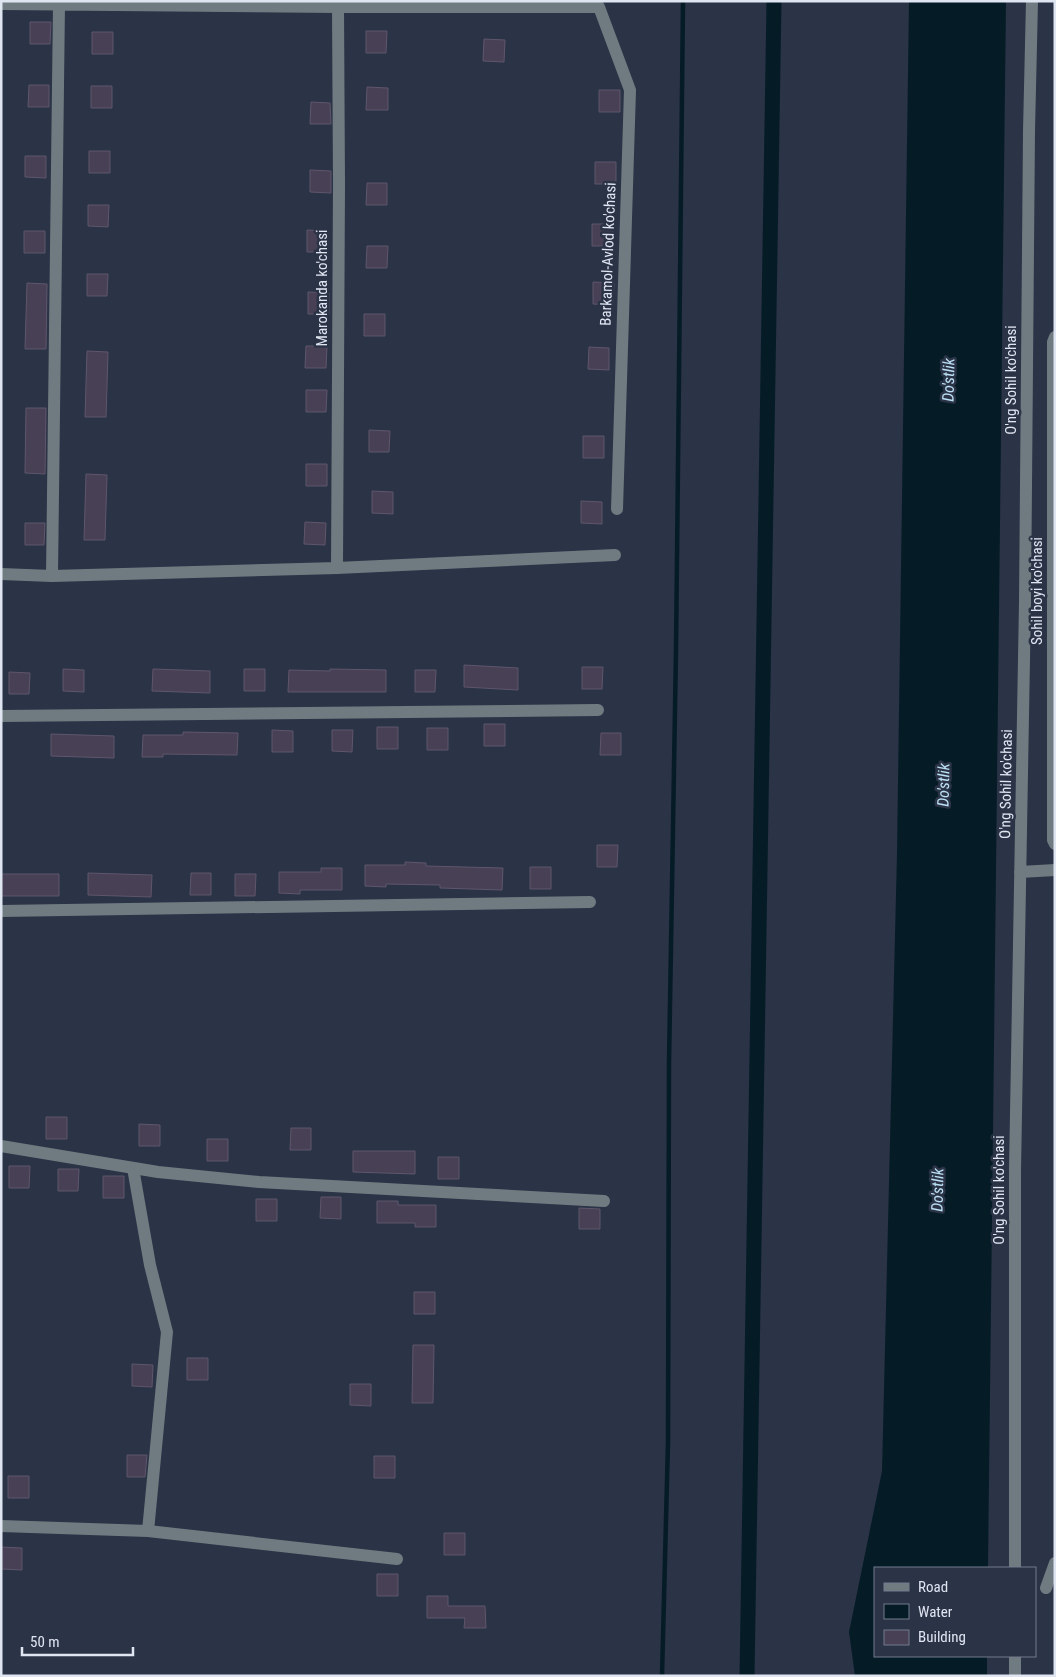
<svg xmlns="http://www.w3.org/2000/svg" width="1056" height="1677" viewBox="0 0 1056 1677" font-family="'Roboto Condensed',sans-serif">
<rect width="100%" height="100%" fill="#2b3346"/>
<!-- water -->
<path fill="#051c27" d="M909,1H1006L988,1568H875V1656H987V1676H855L849,1632L882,1471L897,853Z"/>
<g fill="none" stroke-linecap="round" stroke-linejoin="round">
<!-- stream -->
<path stroke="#051c27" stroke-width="4.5" d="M662,1676L668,1442L669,1063L676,650L683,1"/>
<!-- canal -->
<path stroke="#051c27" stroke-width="15" d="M747,1676L774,1"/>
</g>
<!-- building -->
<path fill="#484055" stroke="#5f566c" d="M30,22H51L50,44H30Z
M366,31H387L386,53H366Z
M92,32H113V54H92Z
M484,39L505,40L504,62L483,61Z
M29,85H49V107H28Z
M91,86H112V108H91Z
M367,87L388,88V110H366Z
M599,90H620V112H599Z
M311,102L330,103L331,124H310Z
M89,151H110V173H89Z
M25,156H46V178L25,177Z
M595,162H616V184H595Z
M310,170L331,171V193L310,192Z
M367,183H387V205H366Z
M88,205H109L108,227L88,226Z
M592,224H613V246H592Z
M307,230L328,231V252H307Z
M24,231H45V253H24Z
M367,246H388L387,268H366Z
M87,274H108L107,296H87Z
M593,282L614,283L613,305L593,304Z
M27,283L47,284L46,349H25Z
M308,292L329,293V314H308Z
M364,314H385V336H364Z
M306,346H327L326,368H305Z
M589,347L609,348V370L588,369Z
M87,351L108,352L106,417H85Z
M306,390H327L326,412H306Z
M26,408H46L45,474L25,473Z
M369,430L390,431L389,452H369Z
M583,436H604V458H583Z
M306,464H327V486H306Z
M86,474L107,475L105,540H84Z
M372,491L393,492V514L372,513Z
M581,501L602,502V524L581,523Z
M305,522L326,523L325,545L304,544Z
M25,523H45L44,545H25Z
M464,665L518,668V690L464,687Z
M582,667H603L602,689H582Z
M63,669L84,670V692L63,691Z
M153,669L210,671V693L152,691Z
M244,669H265V691H244Z
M330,669L386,670V692H288L289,670L330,671Z
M415,670H436L435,692H415Z
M9,672L30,673L29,694H9Z
M484,724H505V746H484Z
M377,727H398V749H377Z
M427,728H448V750H427Z
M272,730L293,731V752H272Z
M332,730H353L352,752L332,751Z
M183,732L238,733L237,755L163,754V757H142L143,735H183Z
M601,733H621V755H600Z
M51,734L114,736V758L51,756Z
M597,845H618L617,867H597Z
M405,862L426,863V866L503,868L502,890L440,888V885L386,884V887L365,886V865H405Z
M530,867H551V889H530Z
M321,868H342V890H300V894L279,893V872H321Z
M88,873L152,875L151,897L88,895Z
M191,873H211V895H190Z
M1,874H59V896H1Z
M235,874H256L255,896H235Z
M46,1117H67V1139H46Z
M139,1124L160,1125V1146H139Z
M291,1128H311V1150H290Z
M207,1139H228V1161H207Z
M353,1151H415V1174L353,1172Z
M438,1157H459V1179H438Z
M9,1166H30L29,1188H9Z
M58,1169H79L78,1191H58Z
M103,1176H124V1198H103Z
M321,1197H341V1219L320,1218Z
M256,1199H277V1221H256Z
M377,1201H398V1205H436V1227H415V1223H377Z
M579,1208L600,1209V1229H579Z
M414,1292H435V1314H414Z
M413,1345H434L433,1403H412Z
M187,1358H208V1380H187Z
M132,1364L153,1365L152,1387L132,1386Z
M350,1384H371V1406L350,1405Z
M127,1455H147L145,1477H127Z
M374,1456H395V1478H374Z
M8,1476H29V1498H8Z
M444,1533H465V1555H444Z
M1,1547L22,1548V1570L1,1569Z
M377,1574H398V1596H377Z
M427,1596H448V1606H485L486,1628H464L465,1618H427Z"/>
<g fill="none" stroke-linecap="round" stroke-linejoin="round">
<!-- minor -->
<path stroke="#707b81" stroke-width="12" d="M1,4L338,7H599L630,90L617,509
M1055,337L1053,342V840L1055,844
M337,568L339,185L338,7
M1,574L52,576L337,568L615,555
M52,576L59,4
M1,716L598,710
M1020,872L1055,870
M1,911L590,902
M1,1146L158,1172L259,1182L604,1201
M133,1168L150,1265L167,1332L148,1531
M1,1526L148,1531L397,1559
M1015,1568V1171L1025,602L1029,131L1032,1
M1046,1588L1055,1563
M1015,1656V1676"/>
</g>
<g text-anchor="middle" stroke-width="5" stroke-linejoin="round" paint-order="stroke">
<!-- street labels -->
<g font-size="15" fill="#e0e5f2" stroke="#2b3346">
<text transform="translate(608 254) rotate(-88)" y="5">Barkamol-Avlod ko'chasi</text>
<text transform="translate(322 288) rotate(-90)" y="5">Marokanda ko'chasi</text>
<text transform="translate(1011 380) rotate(-90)" y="5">O'ng Sohil ko'chasi</text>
<text transform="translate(1037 591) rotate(-90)" y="5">Sohil boyi ko'chasi</text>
<text transform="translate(1006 784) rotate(-89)" y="5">O'ng Sohil ko'chasi</text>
<text transform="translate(999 1190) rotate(-90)" y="5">O'ng Sohil ko'chasi</text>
</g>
<!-- water labels -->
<g font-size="16" font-style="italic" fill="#bce0f5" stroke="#2b3346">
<text transform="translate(948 380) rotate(-89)" y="6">Do'stlik</text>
<text transform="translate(943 785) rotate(-89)" y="6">Do'stlik</text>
<text transform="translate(937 1190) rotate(-89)" y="6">Do'stlik</text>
</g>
</g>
<!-- border -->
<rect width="1056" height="1677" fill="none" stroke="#e0e5f2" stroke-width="5"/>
<!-- legend -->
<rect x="874" y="1567" width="162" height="90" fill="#2b3346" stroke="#737a8b"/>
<rect x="884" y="1583" width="25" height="8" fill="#707b81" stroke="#737a8b"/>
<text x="918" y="1592" font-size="15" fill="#e0e5f2">Road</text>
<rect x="884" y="1604" width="25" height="15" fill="#051c27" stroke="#737a8b"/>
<text x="918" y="1617" font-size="15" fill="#e0e5f2">Water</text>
<rect x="884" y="1630" width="25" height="15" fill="#484055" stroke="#737a8b"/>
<text x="918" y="1642" font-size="15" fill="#e0e5f2">Building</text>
<!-- scale -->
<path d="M22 1647v8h111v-8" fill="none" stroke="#e0e5f2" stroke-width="2.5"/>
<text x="30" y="1647" font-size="15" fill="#e0e5f2" stroke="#2b3346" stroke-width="4" paint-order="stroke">50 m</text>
</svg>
